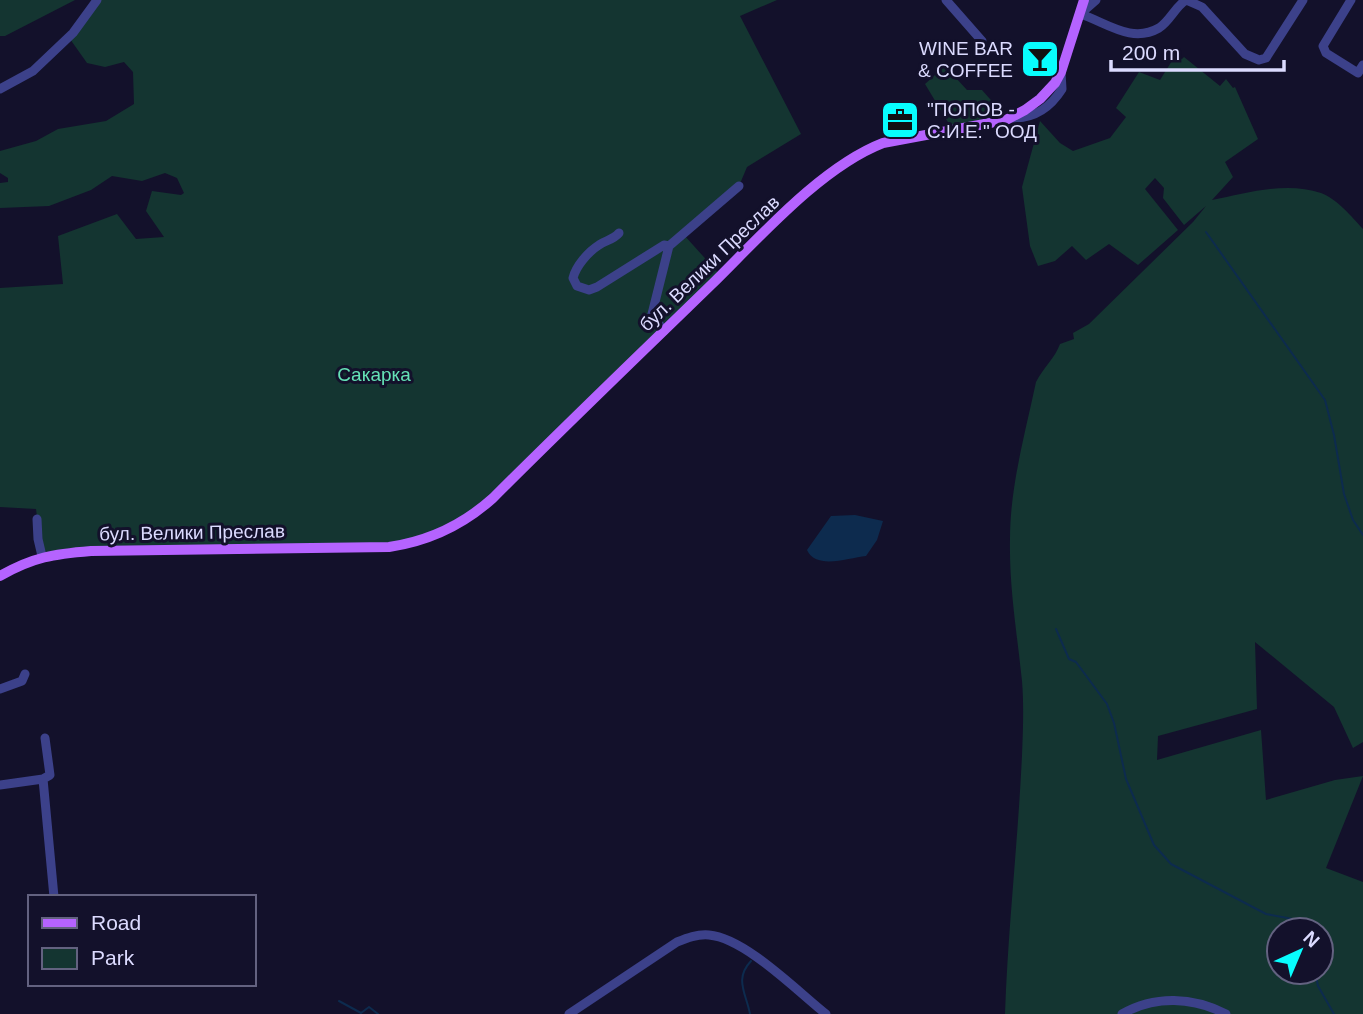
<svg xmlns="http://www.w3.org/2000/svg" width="1363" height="1014" viewBox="0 0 1363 1014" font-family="Helvetica,sans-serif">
<rect width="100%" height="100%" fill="#13112b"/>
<!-- green -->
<path fill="#143531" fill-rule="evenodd" d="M0,0H75L5,36H0Z
M100,0H777L740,16L801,134L747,167L739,186L684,235L721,276L486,504L408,544L42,556L36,509L0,507V288L63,284L58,236L117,214L136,239L164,237L146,211L152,191L181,195L184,193L177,178L165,173L142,181L112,176L91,190L49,206L0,208V183L8,182V178L0,173V151L36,141L58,129L106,121L134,104L133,72L124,62L105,67L87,63L70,39Z
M1175,56L1182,59L1184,57L1220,86L1226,79L1233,88L1235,87L1258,139L1225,162L1233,177L1212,200C1247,193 1286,181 1321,193C1337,199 1352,217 1363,229V742L1353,748L1334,707L1255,642L1257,709L1158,736L1157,760L1261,730L1266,800L1335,780L1363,776L1326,868L1363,882V1014H1005C1008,927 1018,842 1022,755C1023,731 1024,705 1022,681C1017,633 1009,587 1010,539C1010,486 1025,434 1036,382C1043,368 1055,358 1060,344L1074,339L1073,333L1089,324L1193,222L1206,206L1184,225L1163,198L1164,188L1155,178L1145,189L1178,230L1138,265L1109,244L1086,260L1072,246L1055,261L1038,266L1030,246L1022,187L1040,121L1060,143L1073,151L1110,138L1126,117L1116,108L1139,72L1160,80ZM1279,930H1321V972H1279Z
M945,66L967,90H982L1005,116L952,129L925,84Z"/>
<!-- water -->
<path fill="#0d2b4e" d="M855,515L883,521L877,540L866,556C848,558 816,570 807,550L831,516Z"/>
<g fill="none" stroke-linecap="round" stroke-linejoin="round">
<!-- stream -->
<path stroke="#0d2b4e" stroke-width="2" d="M1206,232L1325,400L1334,435L1344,494L1353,520L1363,535
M1056,629L1069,659L1076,662L1107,704L1114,723L1126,779L1154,845L1171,864L1266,914L1309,922L1318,930
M1321,939V944
M1315,972L1318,986L1334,1014
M339,1001L361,1013L369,1007L378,1014
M750,1014C746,993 734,979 751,961"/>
<!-- minor -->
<path stroke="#3c418a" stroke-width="9" d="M946,0L982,41
M1351,0L1323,46L1326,53L1358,73L1363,65
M1080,14C1106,22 1131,44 1159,28C1170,21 1175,7 1186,0L1202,7L1245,54L1259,60L1266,58L1303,0
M1080,14L1096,0
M0,89L33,71L73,33L97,0
M1013,118C1035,118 1050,108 1062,89L1061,72
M619,233C613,240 606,240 599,245C588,252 576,266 573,278L577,286L589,290L597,287L664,245L669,246L739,186
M664,331L652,314L669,246
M37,519L38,539L42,556
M0,689L22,681L25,674
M43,779L54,897
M0,785L43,779L50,775L45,738
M569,1014L677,942C687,938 697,934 709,935C745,938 797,991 826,1014
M1122,1014C1155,995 1193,997 1226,1014"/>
<!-- major -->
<path stroke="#b563ff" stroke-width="10" d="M0,576C33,557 54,554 91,551L389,547C430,541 463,525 493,498C565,426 638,356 711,285C759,238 821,167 883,143L1006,120L1025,110L1040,99L1055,83L1061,72L1084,0"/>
</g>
<!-- icons -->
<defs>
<symbol id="bar-square" viewBox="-11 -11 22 22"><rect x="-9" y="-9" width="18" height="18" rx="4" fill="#08fdfe" stroke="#13112b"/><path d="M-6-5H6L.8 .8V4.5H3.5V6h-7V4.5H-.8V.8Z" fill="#111"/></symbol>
<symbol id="office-square" viewBox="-11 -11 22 22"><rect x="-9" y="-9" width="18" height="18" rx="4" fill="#08fdfe" stroke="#13112b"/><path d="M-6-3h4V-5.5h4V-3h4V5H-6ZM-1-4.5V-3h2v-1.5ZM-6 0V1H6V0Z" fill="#111"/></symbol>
</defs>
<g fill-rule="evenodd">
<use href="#bar-square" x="1018" y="37" width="44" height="44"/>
<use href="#office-square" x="878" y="98" width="44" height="44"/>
</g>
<g text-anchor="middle" stroke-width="6" stroke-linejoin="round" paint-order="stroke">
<!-- poi labels -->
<g font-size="19" fill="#dcdbff" stroke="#13112b" text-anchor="end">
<text x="1013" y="55">WINE BAR<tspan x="1013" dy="22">&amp; COFFEE</tspan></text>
<text x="927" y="116" text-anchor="start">"ПОПОВ -<tspan x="927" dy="22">С.И.Е." ООД</tspan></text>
</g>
<!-- street labels -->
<g font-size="19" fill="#dcdbff" stroke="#13112b">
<text transform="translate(709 263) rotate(-44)" y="7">бул. Велики Преслав</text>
<text transform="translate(192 532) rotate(-1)" y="7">бул. Велики Преслав</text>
</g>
<!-- park labels -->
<g font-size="19" fill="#65e1b6" stroke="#13112b">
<text x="374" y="381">Сакарка</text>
</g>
</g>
<!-- legend -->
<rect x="28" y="895" width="228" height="91" fill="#13112b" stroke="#636280" stroke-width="2"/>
<rect x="42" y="918" width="35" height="10" fill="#b563ff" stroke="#636280" stroke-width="2"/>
<text x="91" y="930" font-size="21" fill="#dcdbff">Road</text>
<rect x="42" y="948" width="35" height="21" fill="#143531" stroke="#636280" stroke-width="2"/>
<text x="91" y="965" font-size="21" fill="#dcdbff">Park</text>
<!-- north arrow -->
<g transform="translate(1300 951) rotate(44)"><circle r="33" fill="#13112b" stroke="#636280" stroke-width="2"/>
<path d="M0-5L12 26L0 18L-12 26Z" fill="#08fdfe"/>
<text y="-10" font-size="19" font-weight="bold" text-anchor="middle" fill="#dcdbff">N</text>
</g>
<!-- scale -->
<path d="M1111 60v10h173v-10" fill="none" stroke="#dcdbff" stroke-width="3.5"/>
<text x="1122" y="60" font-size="21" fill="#dcdbff" stroke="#13112b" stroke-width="5" paint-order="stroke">200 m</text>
</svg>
